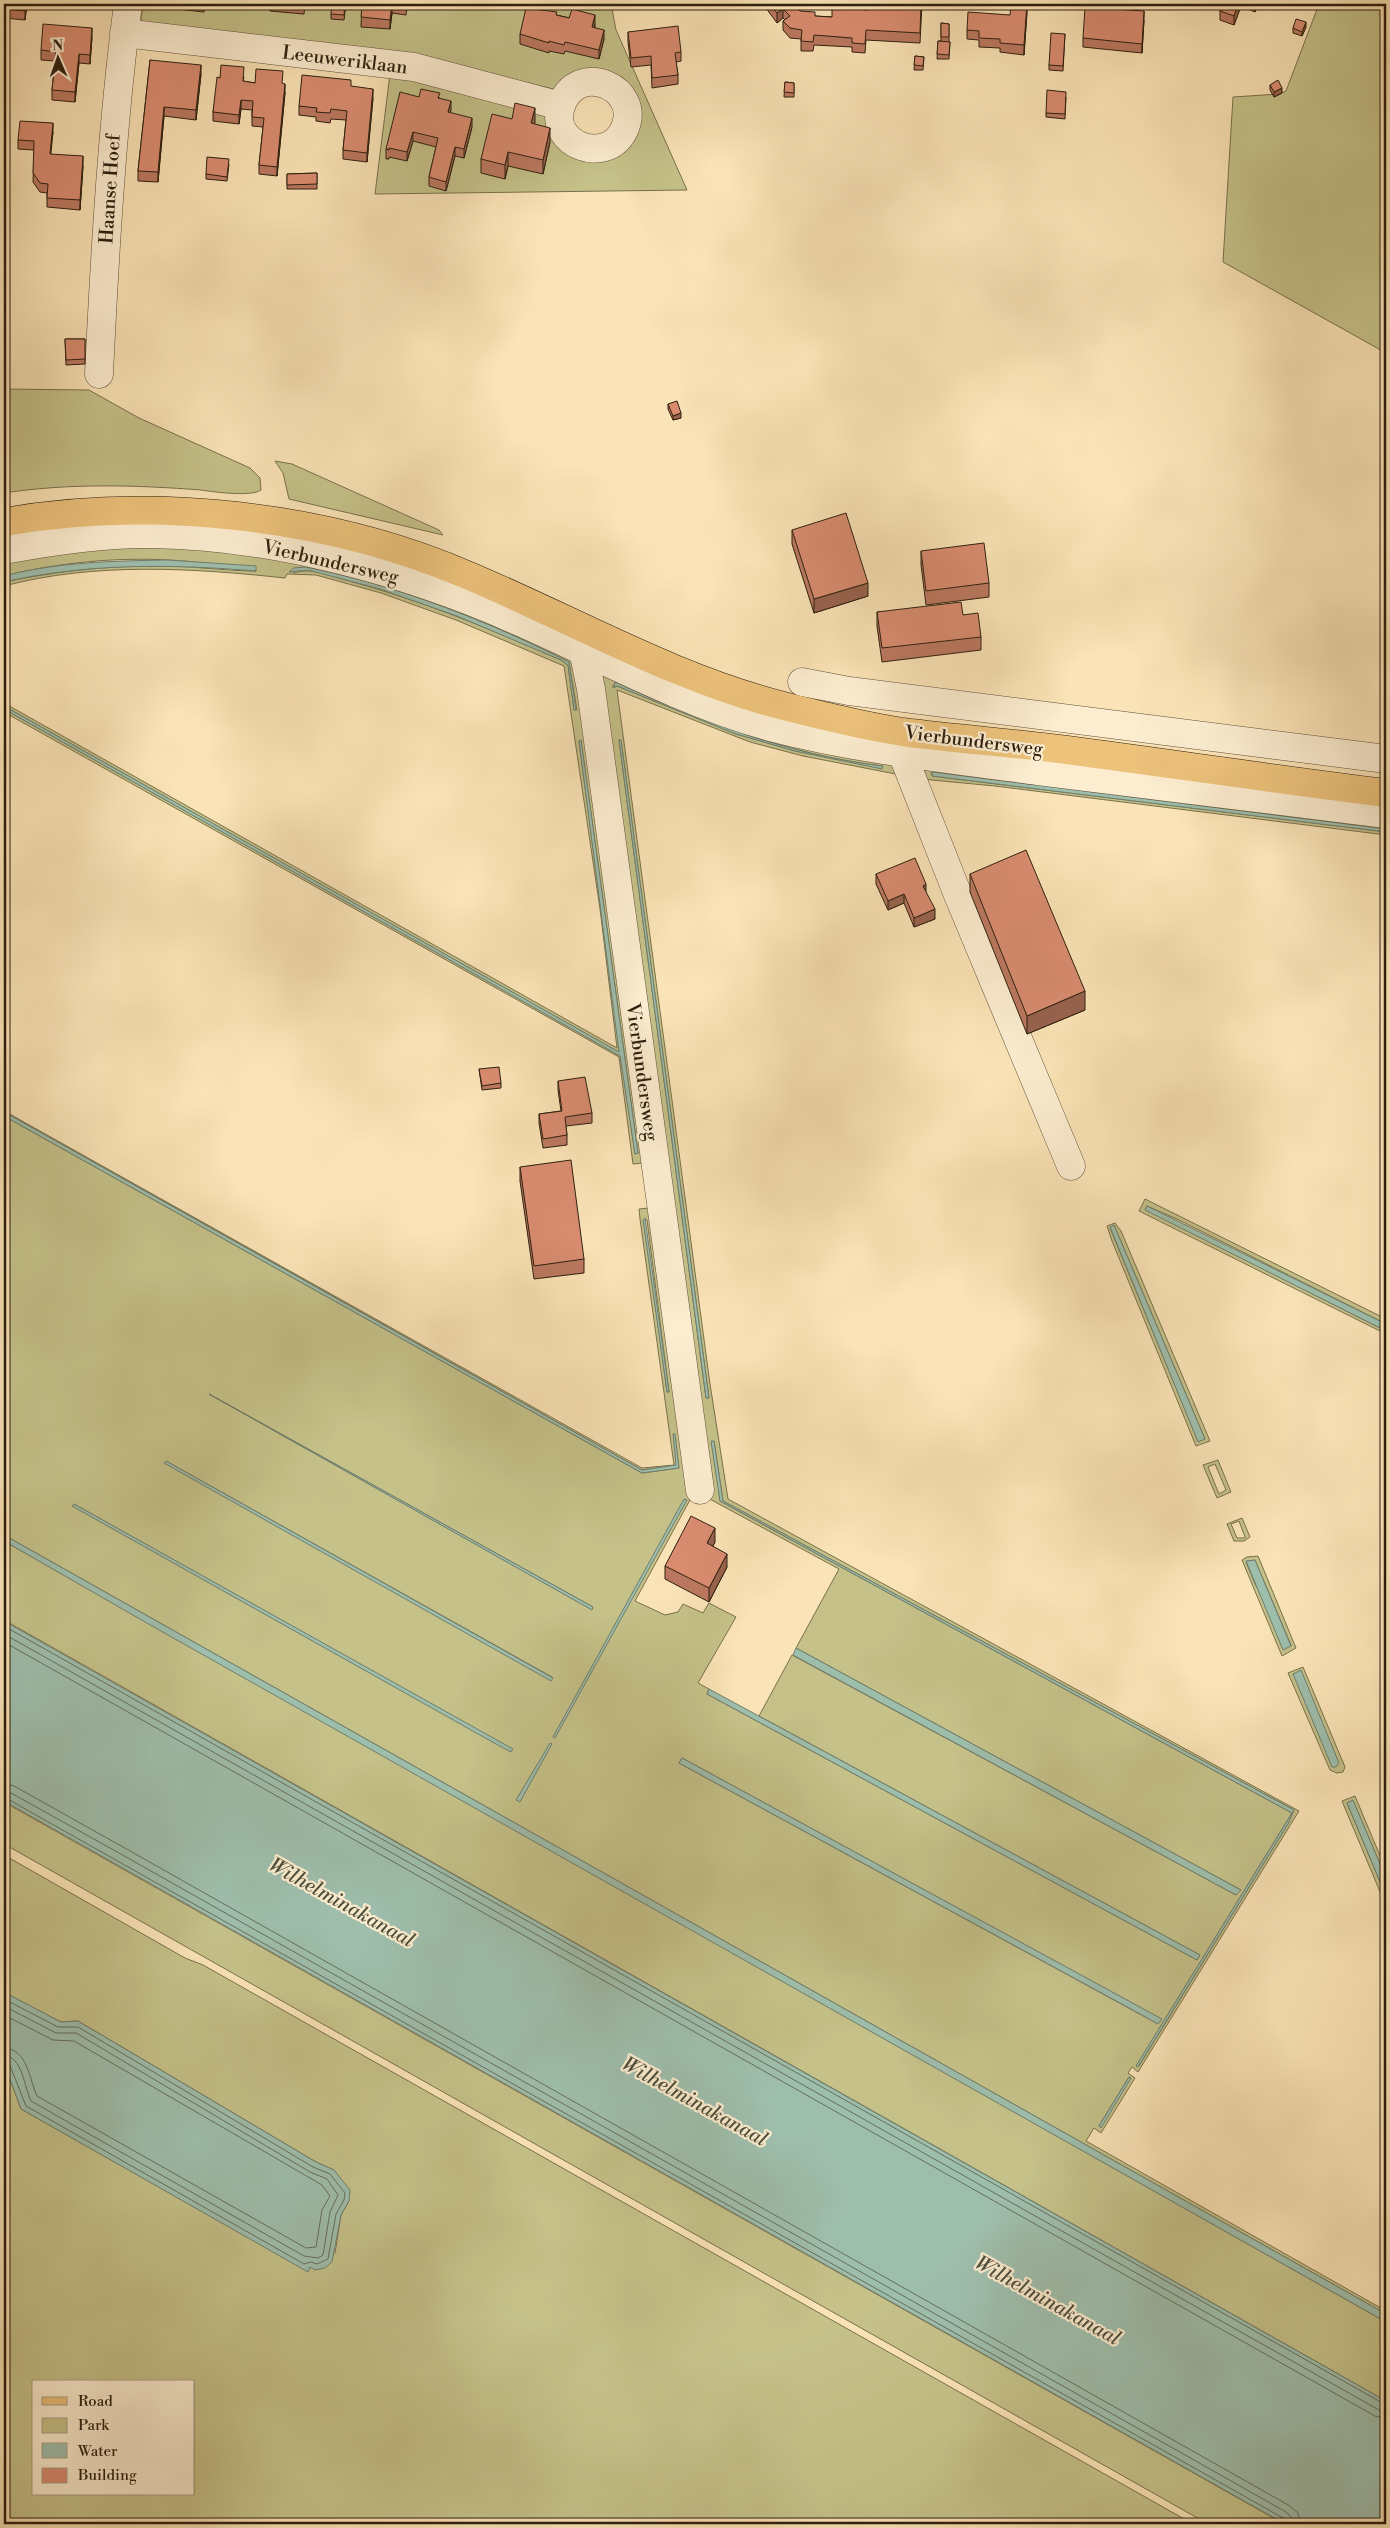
<svg xmlns="http://www.w3.org/2000/svg" width="1390" height="2528" viewBox="0 0 1390 2528" font-family="'Libre Bodoni',serif">
<rect width="100%" height="100%" fill="#fae3b6"/>
<filter id="stains"><feTurbulence type="fractalNoise" baseFrequency=".004" numOctaves="4"/><feColorMatrix values="0 0 0 0 .2 0 0 0 0 .09 0 0 0 0 .02 0 0 0 .5 -.17"/></filter>
<radialGradient id="worn" r=".72"><stop offset=".6" stop-color="#630" stop-opacity="0"/><stop offset="1" stop-color="#630" stop-opacity=".3"/></radialGradient>
<!-- green -->
<path fill="#c5c189" stroke="#78704c" fill-rule="evenodd" d="M143,4H611L616,30L687,190L375,194L390,74L548,113L604,156L633,100L557,90L416,56L140,29Z
M1319,4H1386V353L1223,262L1233,97L1279,94L1286,91Z
M4,389L89,390L139,418L250,468L260,478L261,490C251,497 214,492 201,490C135,485 70,483 4,493Z
M275,461L292,464L439,530L443,535L289,499L283,473Z
M156,542L357,571L582,658L643,1163L633,1164L619,1057L4,712V709L621,1056L635,1154L638,1153L581,741H579L620,1053L4,706V703L617,1048L600,909L564,666L456,620L381,593L316,575L287,574L285,578C192,568 95,562 4,586V582C53,572 103,566 153,566C187,565 222,571 256,571C227,567 197,561 168,560C115,557 56,563 4,576V555ZM305,567C394,584 488,621 569,662L577,710H574L568,665L561,660C491,629 420,600 346,580C330,576 311,567 294,573V568Z
M593,663L895,758L906,776L803,756L750,742L617,690L710,1384L728,1499L1299,1811L1138,2072L1132,2067L1128,2073L1135,2078L1101,2133L1094,2128L1086,2141L1386,2311V2314L4,1535V1116L642,1473L679,1468L674,1434L677,1465L642,1470L4,1111L642,1468L674,1465L640,1219L639,1209L649,1208L691,1498L635,1601L665,1615L678,1612L683,1604L703,1613L709,1603L736,1617L698,1683L709,1689L707,1694L1197,1960L1200,1955L759,1716L792,1655L1236,1895L1241,1890L796,1648L839,1569L706,1497ZM615,683C700,721 789,755 882,766V768L795,751L736,734L617,686L612,687ZM619,740H621L709,1398H706ZM644,1219L647,1220L669,1392H667ZM209,1394L593,1607L591,1609ZM714,1441L723,1501L1294,1810L1288,1824L1139,2066L1137,2065L1292,1813L720,1501ZM166,1461L552,1677L551,1680L165,1463ZM684,1500L686,1501L554,1737ZM74,1504L512,1750L392,1685L73,1506ZM682,1758L1161,2019L1158,2024L679,1763ZM1129,2077L1131,2078L1099,2126Z
M919,761L1386,821V829L931,773L932,776L1386,832V835L995,786L921,779Z
M1145,1199L1386,1319V1324L1179,1220L1147,1206L1145,1209L1386,1331V1334L1139,1211Z
M1115,1223L1121,1231L1210,1441L1196,1446L1112,1241L1107,1226ZM1114,1225L1205,1439L1198,1441L1110,1228Z
M1218,1460L1231,1492L1217,1498L1203,1465ZM1215,1464L1226,1490L1219,1494L1208,1467Z
M1242,1518L1250,1537L1244,1541H1234L1227,1524ZM1239,1521L1245,1537V1538H1237L1231,1524Z
M4,1541L1386,2322V2401L4,1620Z
M1258,1556L1296,1648L1282,1656L1242,1560L1247,1557ZM1255,1560L1291,1645V1646L1255,1584L1246,1562Z
M1303,1667L1345,1767L1343,1772L1337,1773L1330,1770L1288,1673Z
M1355,1796L1386,1870V1878L1353,1801L1347,1803L1386,1896V1906L1342,1801Z
M4,1802L1284,2524H1208L4,1844Z
M4,1855L185,1958L203,1965L1193,2524H4V2063L21,2109L308,2271L310,2266L335,2253L341,2215L349,2201L334,2170L316,2162L78,2021L61,2022L5,1994ZM34,2382H194V2494H34Z"/>
<!-- water -->
<path fill="#9ebeac" stroke="#707e6d" d="M168,560L256,566V571C172,564 87,563 4,582V576C57,562 113,561 168,560Z
M305,567C394,584 488,621 569,662L576,710H574L568,665L561,660L457,616L380,589L308,570L289,572L294,568Z
M615,682C700,721 789,755 883,766L882,769L795,751L736,734L617,686L614,688Z
M4,706L619,1052L579,741L581,740L638,1153L635,1154L620,1056L4,709Z
M619,740H621L709,1398H706Z
M932,772L1386,829V832L932,776Z
M4,1112L642,1470L676,1465L673,1434H675L679,1468L642,1473L4,1116Z
M1147,1206L1386,1324V1331L1145,1210Z
M645,1218L669,1392H667L643,1220Z
M1114,1225L1205,1439L1198,1442L1110,1227Z
M209,1394L593,1607L592,1610Z
M711,1441H714L723,1501L1294,1810L1288,1824L1138,2067L1136,2066L1292,1813L720,1501Z
M166,1461L553,1678L551,1681L164,1463Z
M684,1499L687,1500L555,1738L553,1737Z
M74,1504L513,1749L511,1752L496,1744L72,1506Z
M4,1535L1386,2314V2322L152,1626L4,1541Z
M1255,1560L1291,1646L1283,1650L1246,1561Z
M4,1621L1386,2401V2524H1285L4,1801Z
M796,1648L1241,1890L1236,1895L793,1655Z
M1301,1670L1339,1763L1336,1767H1332L1293,1674Z
M709,1689L1200,1955L1197,1960L707,1694Z
M550,1743L552,1744L520,1802L516,1800Z
M682,1758L1162,2019L1158,2024L1131,2009L679,1763Z
M1353,1800L1386,1878V1896L1347,1803Z
M4,1992L61,2022L78,2021L316,2162L334,2170L350,2190L349,2201L341,2215L332,2262L325,2268L315,2270L310,2267L308,2272L21,2109L4,2063Z
M1129,2077L1131,2078L1101,2128L1099,2126Z"/>
<g fill="none" stroke-linecap="round" stroke-linejoin="round">
<!-- shore -->
<path stroke="#656e5d" stroke-width="1" d="M4,1626L1386,2405
M4,1634L1379,2410L1386,2411
M4,1642L1375,2416L1386,2419
M4,1783L14,1786L123,1847L1290,2506L1298,2513L1300,2524
M4,1791L11,1793L119,1853L1286,2512L1291,2517L1293,2524
M4,1797L1283,2518L1286,2524
M4,1999L58,2027H78L313,2167L330,2174L345,2193L344,2200L336,2214L328,2259L317,2264L311,2262L304,2264L26,2106L9,2063L4,2062
M4,2006L56,2033H76L310,2172L327,2179L338,2195L330,2212L323,2255L318,2258L304,2256L31,2101C24,2087 23,2057 4,2055
M4,2015L53,2040L74,2041L322,2185L330,2196L322,2210L316,2247L306,2248L37,2096C29,2079 28,2049 4,2048"/>
<defs>
<path id="minor" d="M124,33L414,67L561,106C548,145 607,166 624,130C644,88 577,59 561,106
M99,374C105,250 112,127 128,4
M4,550C52,541 103,533 153,534C275,536 408,572 520,622C601,658 684,703 770,727C858,750 948,759 1038,771C1154,785 1270,800 1386,814
M581,640L591,689L700,1490
M802,682L849,691L1386,759
M901,738L902,753L958,895L1071,1166"/>
<path id="major" d="M4,522C154,496 327,515 467,575C572,619 673,678 784,706C823,716 864,726 903,732C958,739 1012,743 1067,750C1173,764 1280,780 1386,793"/>
</defs>
<!-- minor casing -->
<use href="#minor" stroke="#605038" stroke-width="29"/>
<!-- major casing -->
<use href="#major" stroke="#2c1f0e" stroke-width="29"/>
<!-- minor -->
<use href="#minor" stroke="#fcedd0" stroke-width="28"/>
<!-- major -->
<use href="#major" stroke="#edc27b" stroke-width="28"/>
</g>
<!-- wall -->
<path fill="#bb7860" stroke="#2c1f0e" d="M4,4H27L25,20L4,18Z
M177,4H204V12L177,9Z
M270,4H305L304,14L270,11Z
M346,4L344,20L331,19V14Z
M362,4H407L406,15L392,13L390,29L361,27Z
M763,4H796L795,5L800,11L815,16L832,17L867,10L922,4L920,43L866,40L865,53L852,52V47L814,45L813,51H801V39L790,38L783,30V21L785,20L783,18L777,23Z
M1222,4H1258L1255,12L1241,6L1234,25L1220,20V11Z
M1027,12L1024,55L1000,52V48L979,47V40L967,39V30L1010,15Z
M557,15L595,24V28L604,39L599,59L565,51L564,54L549,51V53L520,44V34Z
M1144,20L1142,53L1083,47V38Z
M941,23L949,24V42H950L949,59H937L938,41H941Z
M1306,27L1302,36L1293,33V28Z
M628,32L681,52V61L676,62L678,75V84L652,88L651,65L631,67L628,42Z
M1065,34L1063,71L1049,70V65Z
M92,37L90,64L79,63L75,102L52,100V90L55,61L41,60V50Z
M915,56L924,57L923,70H914Z
M150,60L201,74L196,120L164,116L158,182L138,181V171Z
M244,77L243,81L255,83L283,84L285,93L277,176L259,174V165L263,127L252,126V110L241,109L239,124L213,121V112L220,78Z
M785,82L794,83V97H784Z
M1270,85L1282,93L1274,97L1270,90Z
M351,87L373,98L367,162L343,159V150L346,120L331,119L330,123L316,121V117L299,115V106Z
M419,97L440,98L451,110L450,113L472,127L464,158L455,156L446,191L429,186V177L436,147L413,141L407,161L389,157V159H386V149Z
M1066,97L1065,119L1046,117V113Z
M512,119L535,122L534,124L550,142L543,174L508,166L505,179L481,173V159Z
M53,132L50,154L83,166L80,210L47,207V193L40,192L33,182L34,150L18,149V140Z
M229,164L227,181L206,179V174Z
M317,173V189H287V174Z
M65,339H85V364L66,365Z
M668,404L681,418L673,420L668,409Z
M792,530L868,596L814,613L792,544Z
M921,551L989,583V597L926,605L921,565Z
M877,612L963,615L981,637V650L882,662L877,626Z
M876,874L926,892L935,919L914,927L904,903L888,910L876,884Z
M970,874L1085,1010L1027,1034L970,892Z
M479,1069L501,1083V1088L482,1090Z
M558,1081L592,1113V1123L566,1126L567,1135V1145L543,1148L539,1123V1114L561,1111L558,1090Z
M520,1167L584,1259V1273L534,1279L520,1181Z
M715,1542L713,1546L727,1567L709,1602L665,1579V1566Z"/>
<!-- shaded-wall -->
<path fill="#98624e" stroke="#2c1f0e" d="M26,4H27L25,20V11Z
M392,4V13L390,29V20Z
M1027,4V12L1024,55V45Z
M1238,4H1241V6L1234,25V16Z
M1255,4H1258L1255,12Z
M783,9V18L777,23V13Z
M1144,11V20L1142,53V44Z
M595,15V24L592,36V27Z
M1306,22V27L1302,36V32Z
M92,28V37L90,64V55Z
M604,30V39L599,59V50Z
M79,54V63L75,102V92Z
M201,65V74L196,120V110Z
M285,84V93L277,176V167Z
M1282,88V93L1274,97V92Z
M373,89V98L367,162V153Z
M241,100V109L239,124V115Z
M451,101V110L448,122V112Z
M164,107V116L158,182V172Z
M535,108V122L531,137V123Z
M472,118V127L464,158V149Z
M53,123V132L50,163V154Z
M550,128V142L543,174V160Z
M413,132V141L407,161V152Z
M455,147V156L446,191V182Z
M508,152V166L505,179V165Z
M83,156V166L80,210V200Z
M681,413V418L673,420V416Z
M868,583V596L814,613V599Z
M926,884V894L923,886Z
M904,894V903L888,910V901Z
M935,909V919L914,927V918Z
M1085,991V1010L1027,1034V1016Z
M715,1528V1542L707,1557V1543Z
M727,1554V1567L709,1602V1588Z"/>
<!-- building -->
<path fill="#d98c70" stroke="#2c1f0e" d="M4,4H26L25,11L4,9Z
M291,4H304V5Z
M332,4H345L344,15L331,14Z
M362,4H407L406,5L392,4L390,20L361,17Z
M770,4H794L800,11L815,12V16L832,17V6L867,10V4H921L920,33L866,30L865,44L852,43V38L814,35L813,42L801,41L802,30L790,28L783,21L790,16L783,9L777,13Z
M1011,4H1027L1024,45L1000,43V39L979,38V31L967,30L968,12L1010,15Z
M1222,4H1238L1234,16L1220,11Z
M1085,7L1144,11L1142,44L1083,38Z
M526,8L557,12L556,15L569,18L572,9L595,15L592,27L604,30L599,50L565,42L564,45L549,41V43L520,34Z
M1296,19L1306,22L1302,32L1293,28Z
M941,23L949,24V37H941Z
M43,24L92,28L90,55L79,54L75,92L52,90L56,52L41,50Z
M678,26L681,52L675,53L678,75L652,78L651,56L631,58L628,32Z
M1051,33L1065,34L1063,66L1049,65Z
M938,41L950,42L949,55L937,54Z
M915,56L924,57L923,66L914,65Z
M150,60L201,65L196,110L164,107L158,172L138,171Z
M221,65L244,67L243,81L255,83L256,69L283,71L282,83L285,84L277,167L259,165L264,118L252,117L253,101L241,100L239,115L213,112L217,77L220,78Z
M302,75L351,80V86L373,89L367,153L343,150L347,111L331,109L330,113L316,112L317,108L299,106Z
M1278,80L1282,88L1274,92L1270,85Z
M785,82L794,83V93L784,92Z
M421,89L440,93L438,98L451,101L448,112L472,118L464,149L455,147L446,182L429,177L438,138L413,132L407,152L389,148V150L386,149L400,92L419,97Z
M1047,90L1066,92L1065,114L1046,113Z
M515,103L535,108L531,123L550,128L543,160L508,152L505,165L481,159L492,114L512,119Z
M20,121L53,123L50,154L83,156L80,200L47,198L48,184L40,183L33,173L34,141L18,140Z
M207,157L229,159L227,177L206,174Z
M317,173V184L287,185V174Z
M65,339H85V359L66,360Z
M677,401L681,413L673,416L668,404Z
M846,513L868,583L814,599L792,530Z
M984,543L989,583L926,591L921,551Z
M961,602L963,615L978,613L981,637L882,648L877,612Z
M1026,850L1085,991L1027,1016L970,874Z
M915,858L926,884L923,886L935,909L914,918L904,894L888,901L876,874Z
M499,1067L501,1083L482,1086L479,1069Z
M585,1077L592,1113L565,1117L567,1135L543,1139L539,1114L562,1111L558,1081Z
M571,1160L584,1259L534,1266L520,1167Z
M691,1516L715,1528L707,1543L727,1554L709,1588L665,1566Z"/>
<g text-anchor="middle" stroke-width="4.5" stroke-linejoin="round" paint-order="stroke">
<!-- street labels -->
<g font-size="19" fill="#2c1f0e" stroke="#fcedd0">
<text transform="translate(345 59) rotate(7)" y="7">Leeuweriklaan</text>
<text transform="translate(109 189) rotate(-86)" y="7">Haanse Hoef</text>
<text transform="translate(331 561) rotate(13)" y="7">Vierbundersweg</text>
<text transform="translate(974 740) rotate(7)" y="7">Vierbundersweg</text>
<text transform="translate(643 1072) rotate(82)" y="7">Vierbundersweg</text>
</g>
<!-- water labels -->
<g font-size="20" font-style="italic" fill="#4e4f3d" stroke="#fcedd0">
<text transform="translate(342 1902) rotate(29)" y="7">Wilhelminakanaal</text>
<text transform="translate(695 2101) rotate(29)" y="7">Wilhelminakanaal</text>
<text transform="translate(1048 2300) rotate(29)" y="7">Wilhelminakanaal</text>
</g>
</g>
<!-- margin -->
<rect width="1390" height="2528" fill="none" stroke="#fae3b6" stroke-width="20"/>
<rect x="5" y="5" width="1380" height="2518" fill="none" stroke="#2c1f0e" stroke-width="2.5"/>
<rect x="10" y="10" width="1370" height="2508" fill="none" stroke="#2c1f0e"/>
<!-- legend -->
<rect x="32" y="2380" width="162" height="115" fill="#fcedd0" stroke="#a99b82"/>
<rect x="42" y="2397" width="25" height="8" fill="#edc27b" stroke="#a99b82"/>
<text x="78" y="2406" font-size="15" fill="#2c1f0e">Road</text>
<rect x="42" y="2418" width="25" height="15" fill="#c5c189" stroke="#a99b82"/>
<text x="78" y="2430" font-size="15" fill="#2c1f0e">Park</text>
<rect x="42" y="2443" width="25" height="15" fill="#9ebeac" stroke="#a99b82"/>
<text x="78" y="2456" font-size="15" fill="#2c1f0e">Water</text>
<rect x="42" y="2468" width="25" height="15" fill="#d98c70" stroke="#a99b82"/>
<text x="78" y="2480" font-size="15" fill="#2c1f0e">Building</text>
<!-- north arrow -->
<g transform="translate(58 58) rotate(358)" stroke="#fcedd0" stroke-width="4" paint-order="stroke">
<path d="M0-4L9 19L0 12L-9 19Z" fill="#2c1f0e"/>
<text y="-8" font-size="14" font-weight="bold" text-anchor="middle" fill="#2c1f0e">N</text>
</g>
<rect width="100%" height="100%" filter="url(#stains)"/>
<rect width="100%" height="100%" fill="url(#worn)"/>
</svg>
